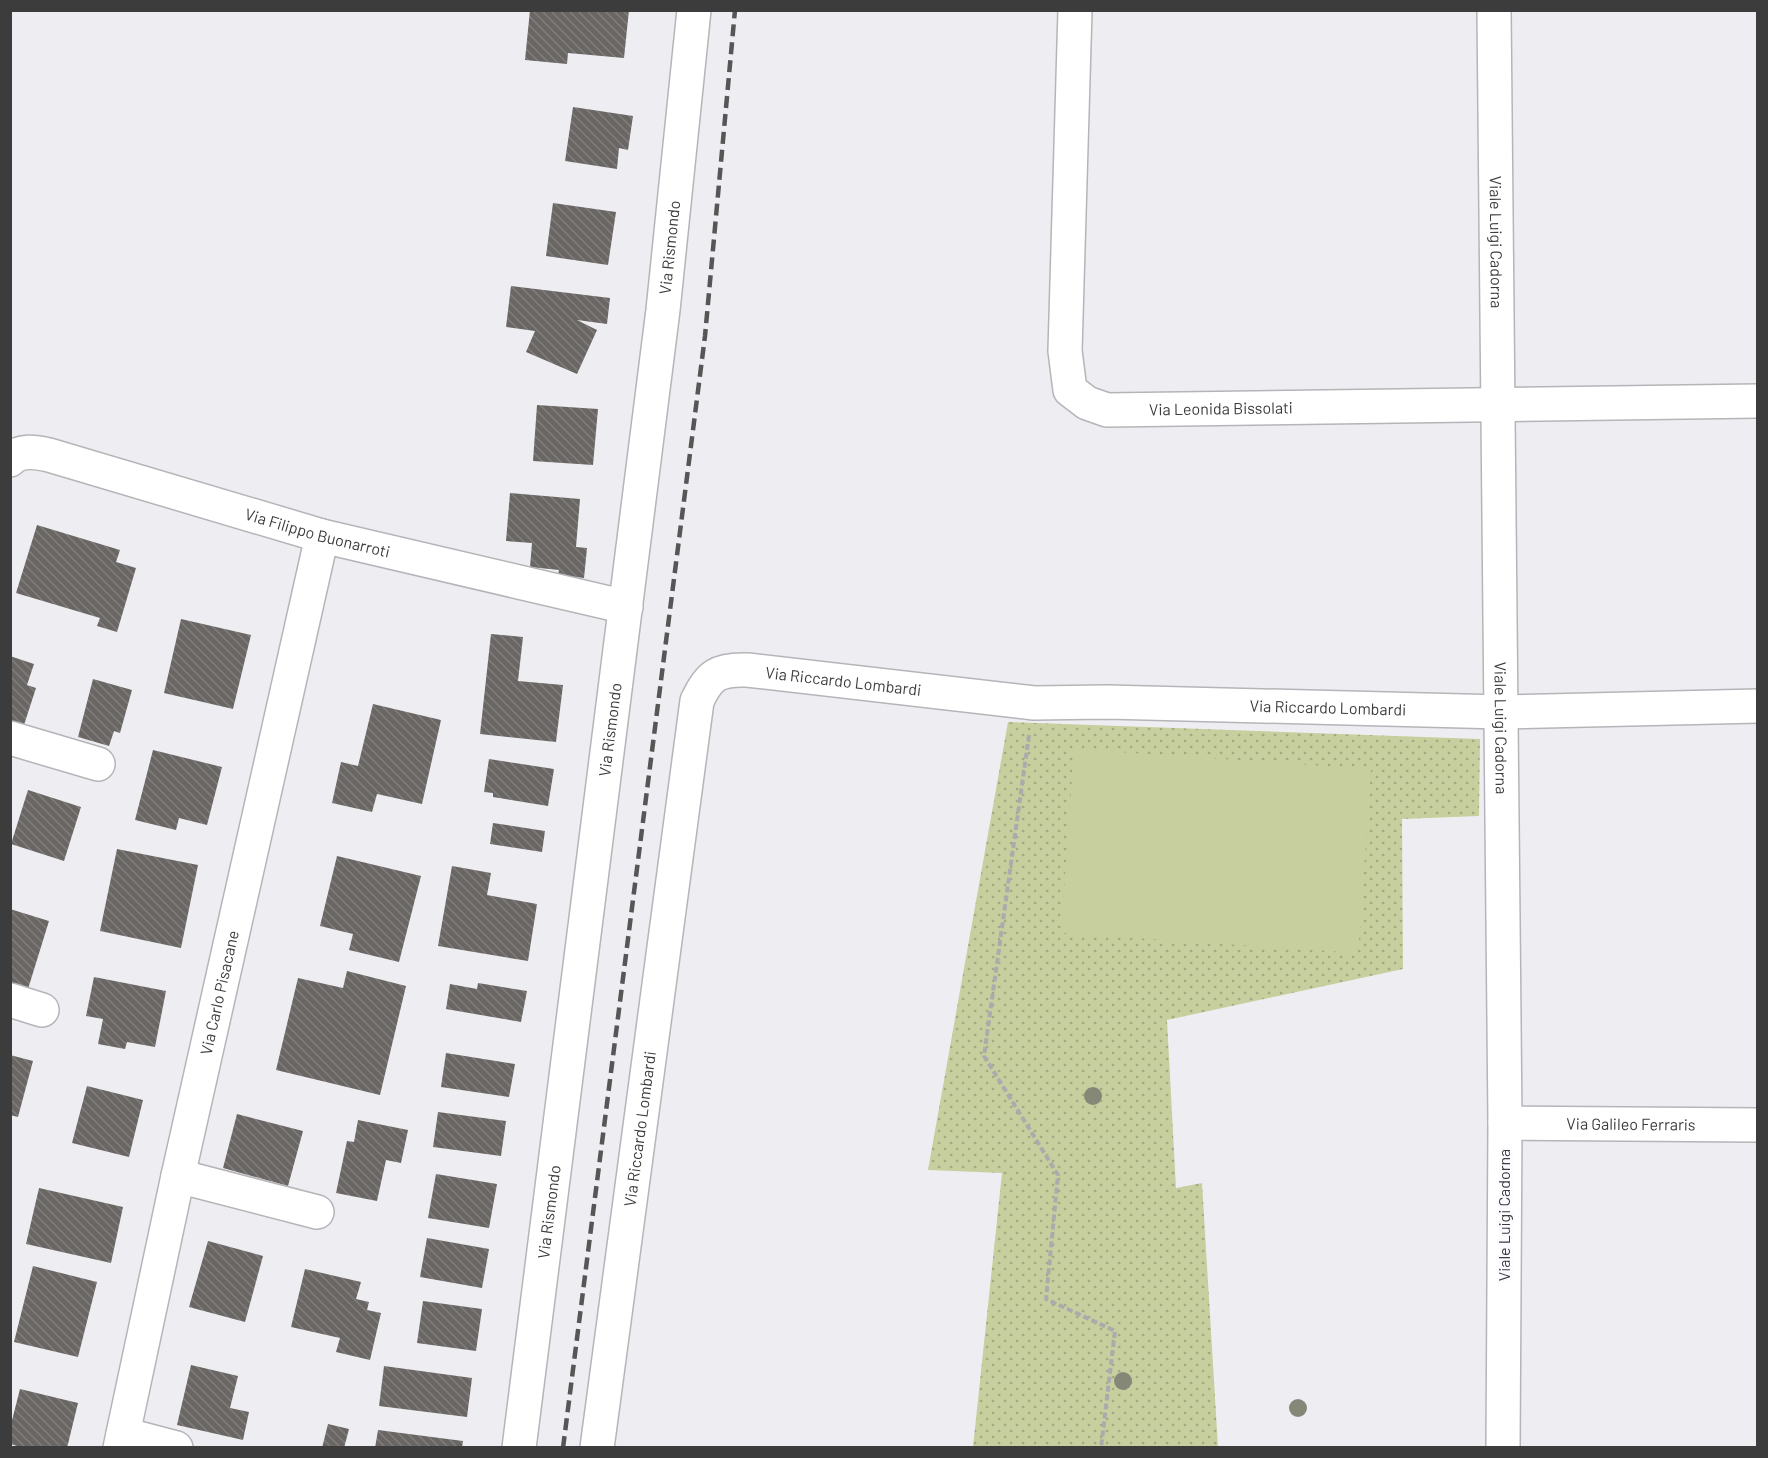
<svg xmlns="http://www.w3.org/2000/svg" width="1768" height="1458" viewBox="0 0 1768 1458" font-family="Barlow,sans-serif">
<defs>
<pattern id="grass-dots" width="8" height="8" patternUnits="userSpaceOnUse" patternTransform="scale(1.5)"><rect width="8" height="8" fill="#c8cf9e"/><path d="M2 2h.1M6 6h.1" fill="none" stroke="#a4a982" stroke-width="1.8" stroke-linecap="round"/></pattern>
<pattern id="building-back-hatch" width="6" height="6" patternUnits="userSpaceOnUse" patternTransform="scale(1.5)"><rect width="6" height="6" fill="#6a6664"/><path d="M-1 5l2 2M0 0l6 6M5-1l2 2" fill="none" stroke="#807e7c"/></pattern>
</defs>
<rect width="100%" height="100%" fill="#eeeef2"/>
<!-- grass -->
<path fill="url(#grass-dots)" d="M1008,722L1480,739L1479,816L1402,819L1403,969L1167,1020L1176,1188L1202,1183L1218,1447H973L1002,1173L928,1170Z"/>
<!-- park -->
<path fill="#c8cf9e" d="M1074,749L1371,769L1358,953L1061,933Z"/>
<!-- building -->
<path fill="url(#building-back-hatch)" d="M530,10H629L624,58L568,53L567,64L525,60Z
M573,107L633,116L628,150L619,148L617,169L565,161Z
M553,203L616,212L608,265L546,256Z
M511,286L610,298L607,324L577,320L597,330L577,374L526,352L535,331L506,327Z
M537,405L598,409L593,465L533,461Z
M510,493L580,499L576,547L587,548L584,578L558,575L559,570L530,567L532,543L506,541Z
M37,525L120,550L116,562L136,568L117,632L97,626L100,618L16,593Z
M181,619L251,635L233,709L164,693Z
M491,634L523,637L518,681L563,685L556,742L480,734Z
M10,656L34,664L27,685L36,688L24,725L10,720Z
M93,679L132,690L120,733L114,731L109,746L78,737Z
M373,704L441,720L422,804L377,794L372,812L332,803L341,762L358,766Z
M153,750L222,767L207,825L179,818L176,830L135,820Z
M489,759L554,769L548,806L493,797V793L484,792Z
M28,790L81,807L64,861L11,844Z
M493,823L545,831L542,852L490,844Z
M117,849L198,865L181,948L100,931Z
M337,856L421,876L399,962L349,950L353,934L320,926Z
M452,866L491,873L487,895L537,904L528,961L438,946Z
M10,909L49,921L28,989L10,983Z
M347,971L406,986L380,1095L276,1070L298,978L343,988Z
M94,977L166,991L155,1047L127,1042L125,1049L98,1044L103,1019L86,1016Z
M478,983L527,991L521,1022L446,1009L450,984L477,989Z
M446,1053L515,1064L509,1097L441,1087Z
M10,1055L33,1061L18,1117L10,1115Z
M87,1086L143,1100L129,1157L72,1143Z
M438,1112L506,1121L501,1156L433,1147Z
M237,1114L303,1131L288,1186L223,1168Z
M358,1120L408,1130L401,1163L386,1160L377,1201L336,1193L347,1141L354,1142Z
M436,1174L497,1184L489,1228L428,1218Z
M39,1188L123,1207L111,1263L26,1244Z
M427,1238L489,1249L482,1288L420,1277Z
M208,1241L263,1256L245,1322L189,1307Z
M33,1266L97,1282L78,1357L14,1342Z
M305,1269L361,1282L356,1299L369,1302L367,1310L381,1313L370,1360L336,1352L340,1338L291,1327Z
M423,1301L482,1309L476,1351L417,1343Z
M191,1365L238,1376L230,1408L249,1412L243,1440L177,1425Z
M384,1366L472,1378L467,1417L379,1406Z
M20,1389L78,1403L67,1448H24L10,1444V1428Z
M328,1424L349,1429L344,1448H322Z
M378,1430L463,1441L462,1448H375Z"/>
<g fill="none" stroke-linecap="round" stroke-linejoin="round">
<defs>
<g id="minor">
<path id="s1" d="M1075,10L1065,351L1070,390L1087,403L1107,410L1758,401"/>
<path id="s2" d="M1494,10L1505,1123L1503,1448"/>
<path id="s3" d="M10,460C20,449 36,452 49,455L322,536L626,607"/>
<path d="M10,738L98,764"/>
<path d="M10,1000L42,1010"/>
<path id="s4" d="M1505,1123L1758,1125"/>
<path d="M178,1176L317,1212"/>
<path d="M123,1434L176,1448"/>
<path id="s5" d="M120,1448L178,1176L322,536"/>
<path id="s6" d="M519,1448L663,310L694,10"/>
<path id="s7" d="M597,1448L697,701C709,675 718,669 747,670L1034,703L1108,702L1502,712L1758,706"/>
</g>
</defs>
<!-- minor casing -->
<use href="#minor" stroke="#b5b5b9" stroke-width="36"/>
<!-- path -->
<path stroke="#ababae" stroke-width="4" stroke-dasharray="6 3" stroke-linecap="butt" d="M1029,735L984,1056L1058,1175L1046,1299L1115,1331L1101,1448"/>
<!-- minor -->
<use href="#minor" stroke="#fff" stroke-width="33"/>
<!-- rail -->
<path stroke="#565657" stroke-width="4.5" stroke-dasharray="12 6" stroke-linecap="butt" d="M563,1448L705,336L735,10"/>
</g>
<!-- trees -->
<g fill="#868877">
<circle cx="1093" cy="1096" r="9"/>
<circle cx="1123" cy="1381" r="9"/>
<circle cx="1298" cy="1408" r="9"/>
</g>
<g text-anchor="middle" stroke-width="6" stroke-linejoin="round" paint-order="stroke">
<!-- street labels -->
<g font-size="16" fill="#3c3c3d" stroke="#fcfbff">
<text dy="6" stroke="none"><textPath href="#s2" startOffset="232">Viale Luigi Cadorna</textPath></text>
<text dy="6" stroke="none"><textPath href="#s6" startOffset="1210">Via Rismondo</textPath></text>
<text dy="6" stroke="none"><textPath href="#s1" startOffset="537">Via Leonida Bissolati</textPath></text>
<text dy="6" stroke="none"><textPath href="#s3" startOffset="321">Via Filippo Buonarroti</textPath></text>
<text dy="6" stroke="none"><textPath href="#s7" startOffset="915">Via Riccardo Lombardi</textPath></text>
<text dy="6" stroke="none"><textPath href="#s7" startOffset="1401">Via Riccardo Lombardi</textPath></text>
<text dy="6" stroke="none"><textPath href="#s6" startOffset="724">Via Rismondo</textPath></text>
<text dy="6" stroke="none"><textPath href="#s2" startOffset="718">Viale Luigi Cadorna</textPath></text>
<text dy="6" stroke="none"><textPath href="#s5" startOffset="466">Via Carlo Pisacane</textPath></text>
<text dy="6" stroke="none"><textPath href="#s4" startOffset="126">Via Galileo Ferraris</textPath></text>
<text dy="6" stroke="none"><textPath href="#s7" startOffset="322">Via Riccardo Lombardi</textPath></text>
<text dy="6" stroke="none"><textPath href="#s6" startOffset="238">Via Rismondo</textPath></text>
<text transform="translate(1504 1215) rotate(-90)" y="6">Viale Luigi Cadorna</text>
</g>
</g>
<!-- border -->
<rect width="1768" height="1458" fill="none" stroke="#3c3c3d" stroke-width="24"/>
</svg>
